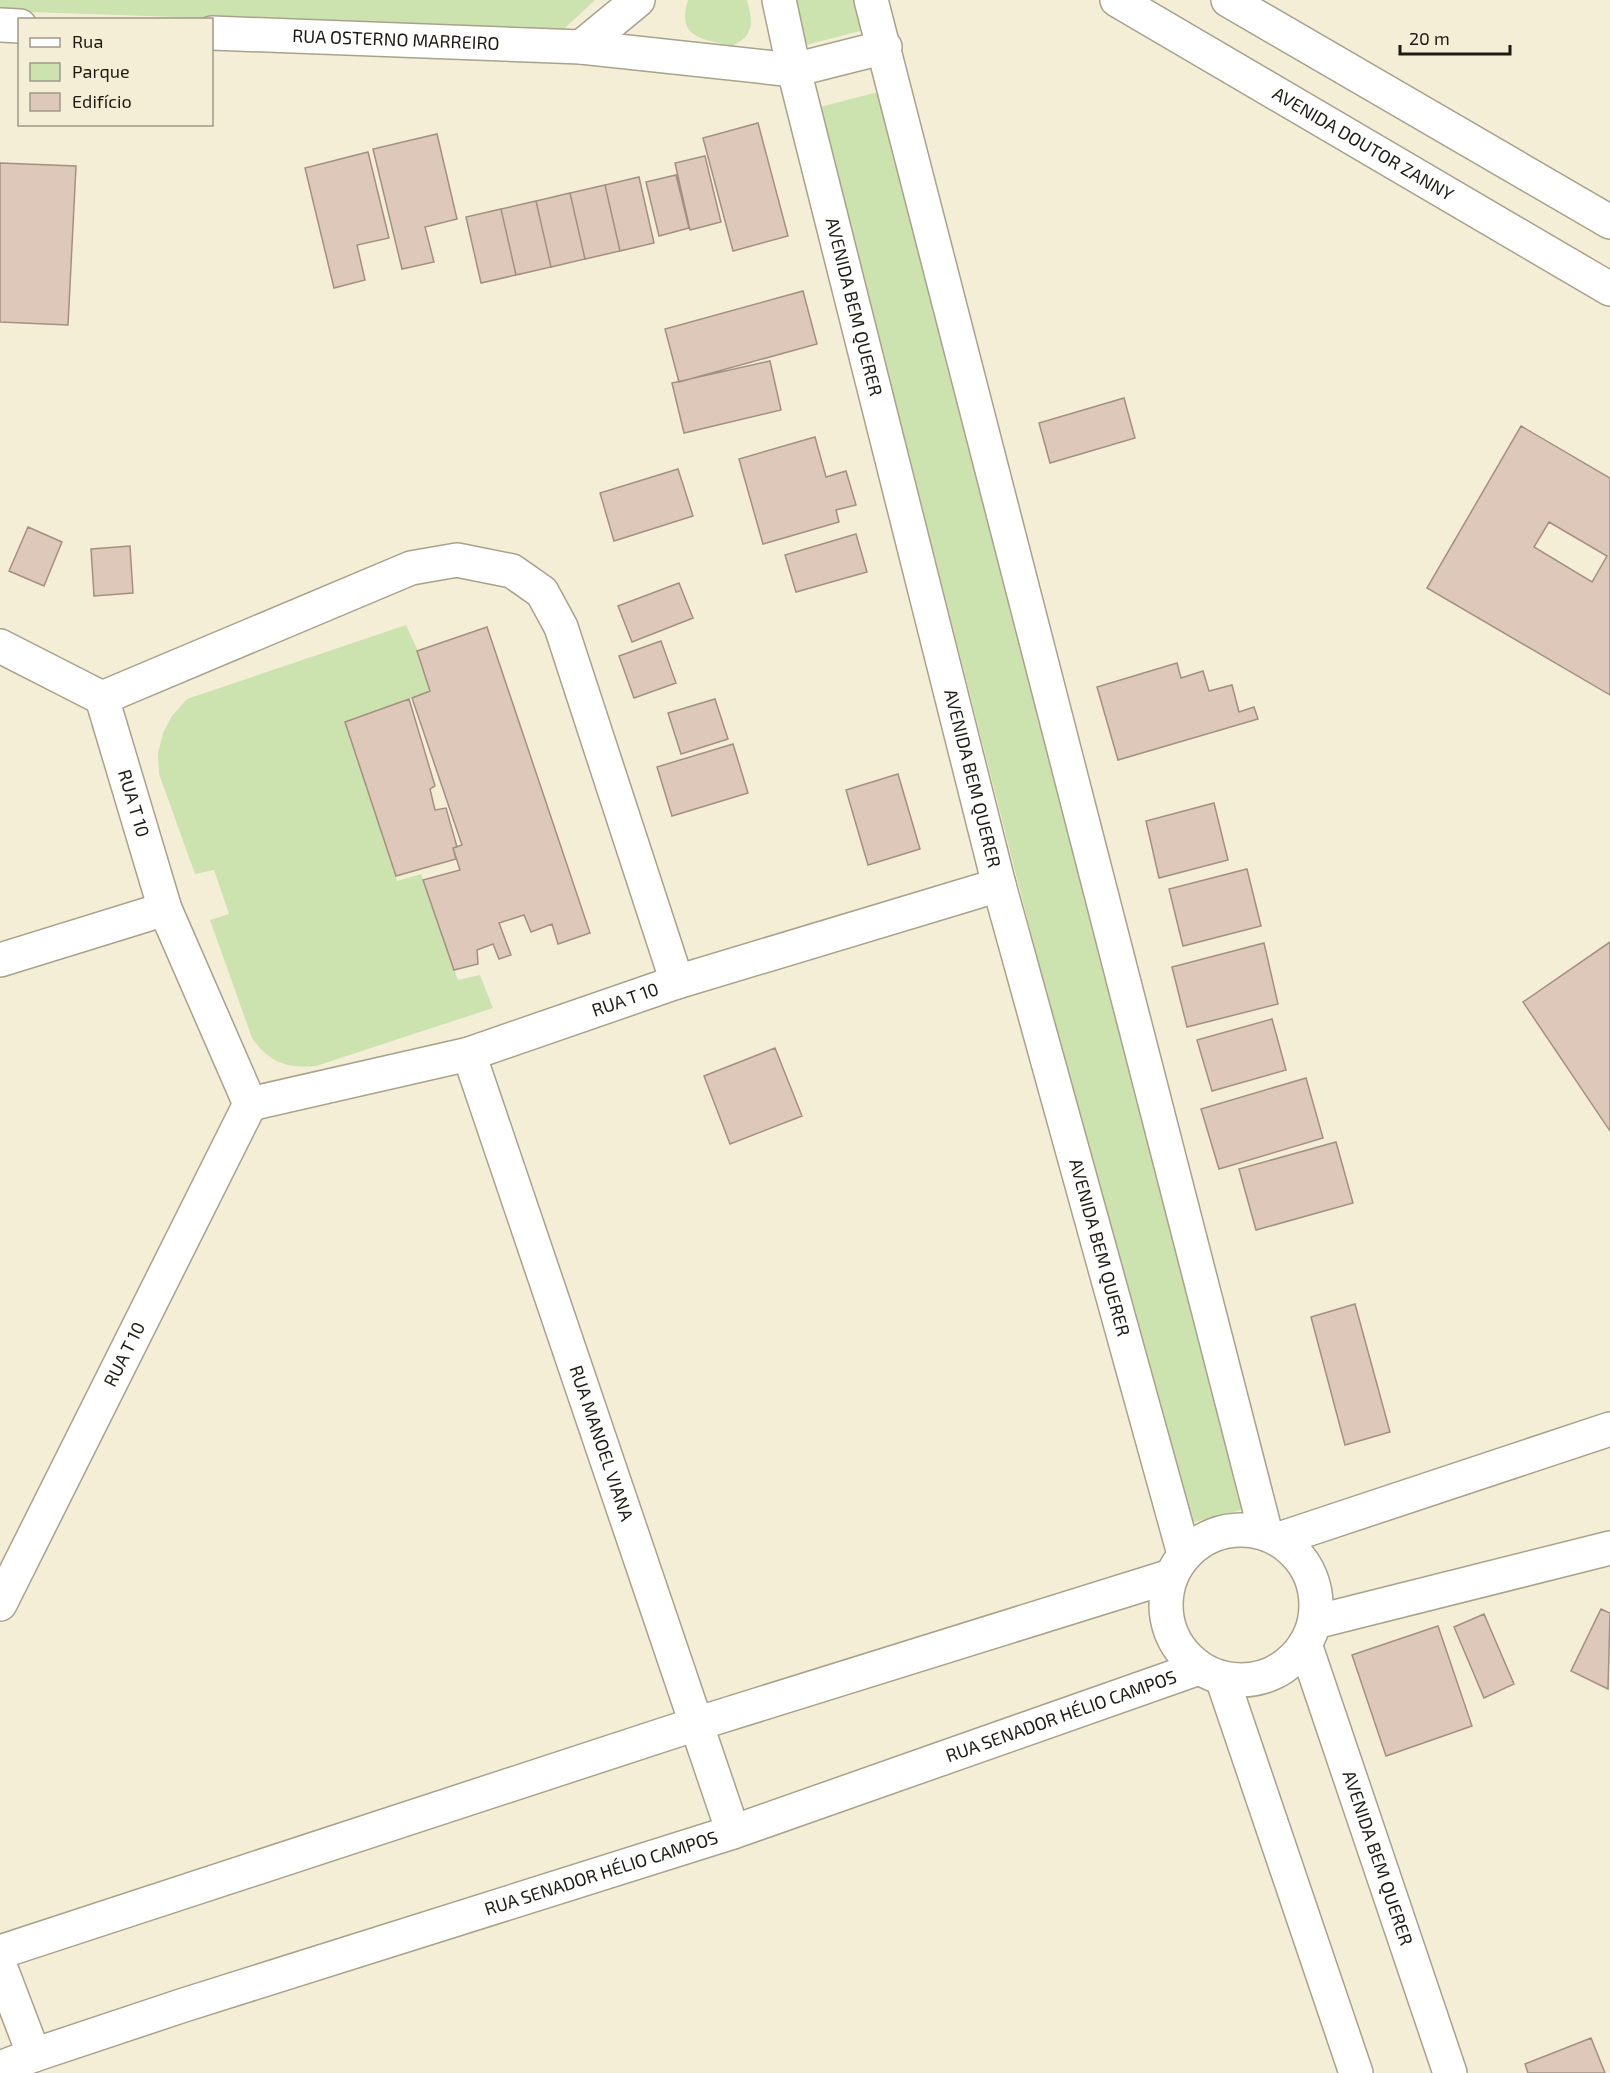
<svg xmlns="http://www.w3.org/2000/svg" width="1610" height="2073" viewBox="0 0 1610 2073" font-family="'Exo 2',sans-serif">
<rect width="100%" height="100%" fill="#f5eed7"/>
<!-- green -->
<path fill="#cce3af" d="M0,0H595L563,30L0,11Z
M688,0H747C753,23 755,35 732,46C702,39 676,38 688,0Z
M790,0H855L864,30L802,46Z
M882,91L1257,1506L1182,1525L820,107Z
M406,625L418,651L430,691L345,722L397,881L421,874L458,980L480,975L493,1008L316,1066C286,1069 269,1062 252,1038L210,920L229,914L214,870L195,874L159,774L158,753L163,733L172,716L187,699Z"/>
<!-- building -->
<path fill="#ddc8b9" stroke="#a39082" stroke-width="1.5" fill-rule="evenodd" d="M758,123L788,236L733,251L703,138Z
M437,134L457,219L425,227L434,262L402,269L373,149Z
M368,152L389,238L357,245L365,280L334,288L305,168Z
M705,156L721,222L690,230L675,163Z
M0,163L76,166L68,325L0,322Z
M676,175L689,228L659,236L646,182Z
M639,177L654,243L620,251L605,185Z
M605,185L620,251L585,259L570,193Z
M570,193L585,259L551,267L536,201Z
M536,201L551,267L516,275L501,209Z
M501,209L516,275L481,283L466,217Z
M803,291L817,344L679,382L665,329Z
M770,361L781,410L684,433L672,383Z
M1124,398L1135,438L1050,463L1039,423Z
M1521,426L1610,478V695L1427,588ZM1549,522L1607,556L1592,582L1534,547Z
M815,437L826,477L846,471L856,505L836,510L839,522L763,544L739,459Z
M678,469L693,516L614,541L600,493Z
M28,527L62,542L44,586L9,571Z
M856,534L867,572L796,592L785,555Z
M130,546L133,593L94,596L91,549Z
M679,583L693,618L632,642L618,606Z
M487,627L590,933L558,944L552,924L531,932L524,915L499,923L511,955L499,959L493,944L477,950L478,964L454,970L423,880L460,870L453,848L462,845L412,698L430,691L417,651Z
M661,641L676,683L634,698L619,656Z
M1177,663L1181,678L1203,671L1209,691L1232,685L1239,712L1254,707L1258,719L1118,760L1097,687Z
M409,699L435,786L430,789L435,810L446,808L457,847L453,848L456,859L396,876L345,722Z
M715,699L728,739L681,754L668,713Z
M733,744L748,793L672,816L657,767Z
M898,774L920,849L868,865L846,790Z
M1214,803L1228,860L1159,878L1146,821Z
M1247,869L1261,926L1183,946L1169,889Z
M1610,942V1131L1523,1002Z
M1264,943L1278,1004L1187,1027L1172,967Z
M1272,1019L1286,1070L1212,1091L1197,1040Z
M775,1048L802,1116L730,1144L704,1076Z
M1306,1078L1323,1138L1219,1169L1201,1109Z
M1336,1142L1353,1203L1256,1230L1239,1169Z
M1355,1304L1390,1432L1345,1445L1311,1317Z
M1601,1609L1610,1613L1608,1689L1571,1671Z
M1484,1614L1514,1684L1484,1698L1454,1627Z
M1438,1626L1472,1726L1386,1756L1352,1655Z
M1591,2038L1605,2073H1528L1525,2064Z"/>
<g fill="none" stroke-linecap="round" stroke-linejoin="round">
<defs>
<g id="minor">
<path d="M0,646L102,698"/>
<path d="M102,698L411,568L457,560L512,571L542,592L561,627L677,982"/>
<path id="s1" d="M102,698L165,909L250,1104"/>
<path d="M0,960L165,909"/>
<path id="s2" d="M469,1054L733,1832"/>
<path id="s3" d="M250,1104L469,1054L677,982L999,885"/>
<path id="s4" d="M0,1604L250,1104"/>
<path d="M0,1966L34,2055"/>
</g>
<g id="tertiary">
<path id="s5" d="M779,0L794,70L999,885L1184,1554"/>
<path d="M871,0L1266,1534"/>
<path id="s6" d="M1117,0L1610,289"/>
<path d="M1228,0L1610,222"/>
<path d="M0,25L20,26"/>
<path id="s7" d="M212,33L581,47L794,70L885,47"/>
<path d="M581,47L638,0"/>
<circle cx="1241" cy="1605" r="75"/>
<path d="M1279,1539L1610,1429"/>
<path d="M1315,1622L1610,1548"/>
<path id="s8" d="M1305,1644L1450,2073"/>
<path d="M1222,1678L1356,2073"/>
<path d="M0,1952L696,1724L1171,1576"/>
<path id="s9" d="M0,2068L34,2055L184,2005L733,1832L1199,1668"/>
</g>
</defs>
<!-- minor casing -->
<use href="#minor" stroke="#a8a28c" stroke-width="36"/>
<!-- tertiary casing -->
<use href="#tertiary" stroke="#a8a28c" stroke-width="36"/>
<!-- minor -->
<use href="#minor" stroke="#fff" stroke-width="33"/>
<!-- tertiary -->
<use href="#tertiary" stroke="#fff" stroke-width="33"/>
</g>
<g text-anchor="middle" stroke-width="4.5" stroke-linejoin="round" paint-order="stroke">
<!-- street labels -->
<g font-size="18" fill="#1c1a12" stroke="#f5eed7">
<text dy="6" stroke="none"><textPath href="#s7" startOffset="184">RUA OSTERNO MARREIRO</textPath></text>
<text dy="6" stroke="none"><textPath href="#s6" startOffset="285">AVENIDA DOUTOR ZANNY</textPath></text>
<text dy="6" stroke="none"><textPath href="#s5" startOffset="316">AVENIDA BEM QUERER</textPath></text>
<text dy="6" stroke="none"><textPath href="#s5" startOffset="802">AVENIDA BEM QUERER</textPath></text>
<text dy="6" stroke="none"><textPath href="#s1" startOffset="110">RUA T 10</textPath></text>
<text dy="6" stroke="none"><textPath href="#s3" startOffset="390">RUA T 10</textPath></text>
<text dy="6" stroke="none"><textPath href="#s5" startOffset="1288">AVENIDA BEM QUERER</textPath></text>
<text dy="6" stroke="none"><textPath href="#s4" startOffset="279">RUA T 10</textPath></text>
<text dy="6" stroke="none"><textPath href="#s2" startOffset="411">RUA MANOEL VIANA</textPath></text>
<text dy="6" stroke="none"><textPath href="#s9" startOffset="1118">RUA SENADOR HÉLIO CAMPOS</textPath></text>
<text dy="6" stroke="none"><textPath href="#s8" startOffset="226">AVENIDA BEM QUERER</textPath></text>
<text dy="6" stroke="none"><textPath href="#s9" startOffset="632">RUA SENADOR HÉLIO CAMPOS</textPath></text>
</g>
</g>
<!-- legend -->
<rect x="18" y="18" width="195" height="108" fill="#f5eed7" stroke="#9e9988" stroke-width="1.5"/>
<rect x="30" y="38" width="30" height="9" fill="#ffffff" stroke="#9e9988" stroke-width="1.5"/>
<text x="72" y="48" font-size="18" fill="#1c1a12">Rua</text>
<rect x="30" y="63" width="30" height="18" fill="#cce3af" stroke="#9e9988" stroke-width="1.5"/>
<text x="72" y="78" font-size="18" fill="#1c1a12">Parque</text>
<rect x="30" y="93" width="30" height="18" fill="#ddc8b9" stroke="#9e9988" stroke-width="1.5"/>
<text x="72" y="108" font-size="18" fill="#1c1a12">Edifício</text>
<!-- scale -->
<path d="M1400 45v9h110v-9" fill="none" stroke="#1c1a12" stroke-width="3"/>
<text x="1409" y="45" font-size="18" fill="#1c1a12" stroke="#f5eed7" stroke-width="4.5" paint-order="stroke">20 m</text>
</svg>
